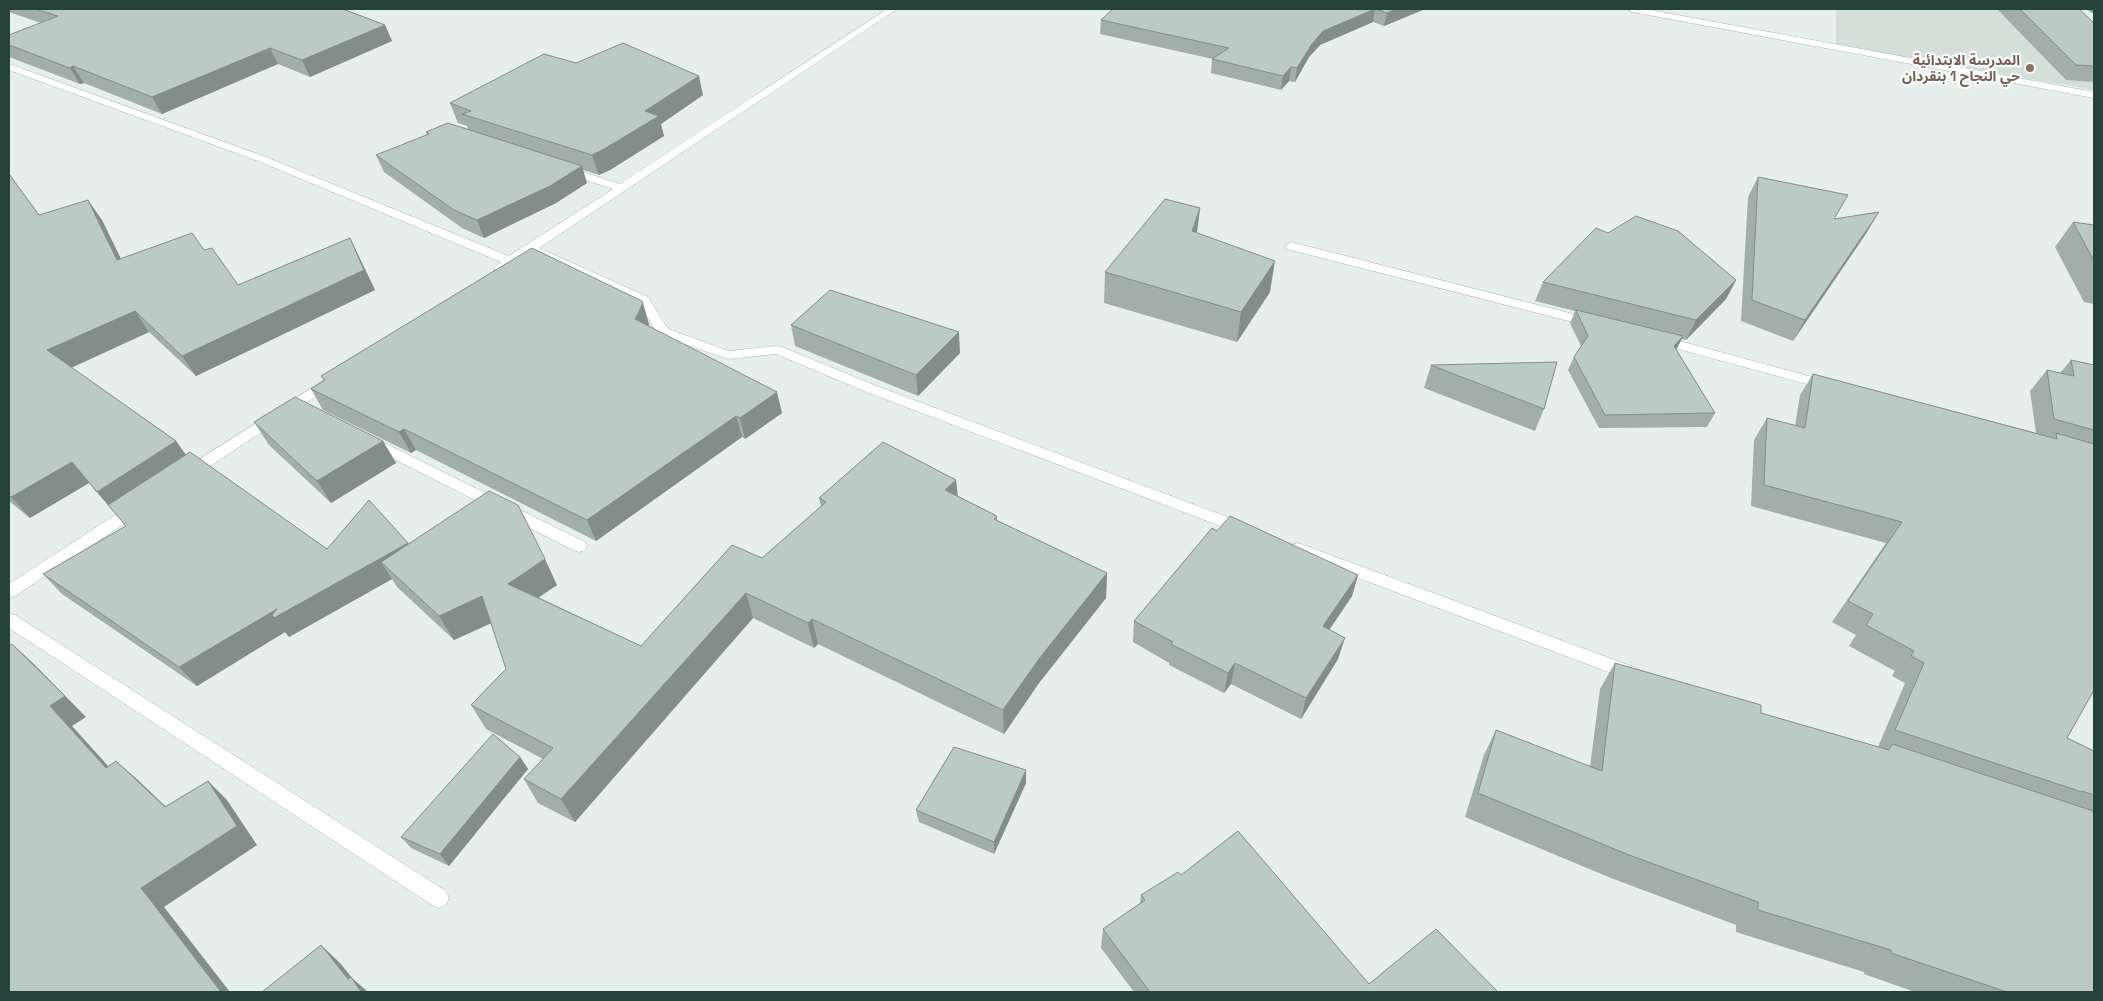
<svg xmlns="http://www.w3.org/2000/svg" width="2103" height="1001" viewBox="0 0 2103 1001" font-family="'Space Grotesk','Noto Sans Arabic',sans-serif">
<rect width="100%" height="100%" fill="#e6efeb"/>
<!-- built -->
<path fill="#d4dfda" d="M1836,9H2048L2094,38V90L1836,45Z"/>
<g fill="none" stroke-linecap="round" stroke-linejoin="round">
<defs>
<path id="minor" d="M887,9H897L539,248L648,297L668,329L729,351L777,346L782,347L879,387L1249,525L1252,529L1249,533L1244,535L1239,533L869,393L776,354L728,359L658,335L639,302L531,253L504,271H496L494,268L501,262L258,161L9,70V64L12,65L266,157L509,256L613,189L562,172L561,170L562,168H570L620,184Z
M1628,9H1645L2094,92V98L1632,12Z
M1291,242L1597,320L1598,323L1592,327L1287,249L1285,246Z
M1661,336L1834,383L1836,386L1834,389L1829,390L1656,343L1655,340L1656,337Z
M329,377L334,378L336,381L334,384L194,477L189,478L184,477L182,473L184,469Z
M372,437L585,542L587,546L585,550L579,552L573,550L367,445L365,442L367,439Z
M137,503L142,504L145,508L142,512L15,596L9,598V584L132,504Z
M1298,543L1639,669L1642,674L1639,679L1633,681L1627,679L1292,553L1290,549L1292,545Z
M9,614L15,615L446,891L449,898L446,905L439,908L432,905L9,628Z"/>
<path id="primary" d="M2087,9H2094V14Z"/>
</defs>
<!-- minor casing -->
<use href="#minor" stroke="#a8b8b2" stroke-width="1"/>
<!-- primary casing -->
<use href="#primary" stroke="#c2cac8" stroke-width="1"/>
<!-- minor -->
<use href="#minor" fill="#fff" fill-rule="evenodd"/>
<!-- primary -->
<use href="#primary" fill="#6aa596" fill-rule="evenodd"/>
</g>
<!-- wall -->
<path fill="#a1aea9" d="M9,9H343L385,25L392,41L310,77L278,64L162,114L84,83L80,84L9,57V35L41,23L9,12Z
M1113,9H1425L1384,26L1373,22L1320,45L1309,57L1295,82L1289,81L1281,90L1211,73L1212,59H1213L1100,34L1101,20Z
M1998,9H2079L2094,23V82L2066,80L1998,10Z
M576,63L703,95L661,124L664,136L610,170L599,175L583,170L587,183L556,203L484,238L462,228L384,172L376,155L427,135L426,132L468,130L467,126L458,123L450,103Z
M9,174L39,215L102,220L121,259L204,250L238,285L350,238L375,290L196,376L149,332L71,368L176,441L186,455L327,549L409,544L557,585L538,597L641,646L762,558L821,507L819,498L956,480L958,496L997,516V521L1107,573L1106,598L1039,683L1004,734L818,644L814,648L753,618L575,822L538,803L524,779L543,759L486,729L471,705L506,669L491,623L454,640L397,587L392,579L289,637L285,632L197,686L62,594L43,574L126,526L89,483L30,518L9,501Z
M1758,177L1834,219L1867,232L1793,341L1741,321L1748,197Z
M1200,208L1197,233L1270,292L1237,342L1104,303L1105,272Z
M2073,222L2094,225V304L2084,302L2055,247Z
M1736,280L1726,299L1686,340L1682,339L1676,350L1715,413L1707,427L1599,428L1568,370L1574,357L1581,346L1570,323L1575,311L1535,301L1543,282Z
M649,324L648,326L782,413L745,439L742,437L596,541L416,450L411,453L323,410L311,389L324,381L321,376Z
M791,325L960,353L918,396L795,346Z
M2071,360L2094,365V690L2067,738L2094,751V992H1915L1864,974V972L1736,932V925L1611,878L1465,817L1484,755L1496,730L1590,767L1600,689L1615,663L1761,713L1878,747L1905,683L1892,676L1895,671L1849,646L1856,635L1832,622L1886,543L1751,506L1754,440L1767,418L1795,426L1800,395L1813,374L2036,433L2030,391L2047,370L2060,373Z
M1431,365L1544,409L1535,431L1424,388Z
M254,422L383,441L396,463L331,503L269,445Z
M1217,531L1358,575L1352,596L1329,630L1338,659L1301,719L1231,684L1224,693L1169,665V663L1133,642L1134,621Z
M520,757L528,769L449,866L411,848L401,837Z
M1026,783L994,854L919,822L916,810Z
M1181,875L1369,984L1498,992H1134L1101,948L1103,929L1140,904L1141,895Z"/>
<!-- shaded-wall -->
<path fill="#838d89" d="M1375,9L1373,22L1320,45L1309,57L1295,82L1297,68L1312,44L1323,31Z
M1397,9H1425L1384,26L1387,13Z
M385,25L392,41L310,77L302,60Z
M270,48L278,64L162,114L152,97Z
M73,66L84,83L80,84L70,68Z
M1291,67L1289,81L1281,90L1283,76Z
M699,76L703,95L661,124L664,136L610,170L599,175L592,155L645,111Z
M582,166L587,183L556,203L484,238L477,220Z
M88,200L102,220L131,280L117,260Z
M1200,208L1196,238L1192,231Z
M1879,212L1867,232L1793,341L1805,320Z
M350,238L375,290L196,376L182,356Z
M1275,261L1270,292L1237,342L1241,312Z
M1736,280L1726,299L1686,340L1696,320Z
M643,303L649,324L642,340L635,319Z
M135,311L149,332L64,371L47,350Z
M959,332L960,353L918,396L916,375Z
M1683,336L1676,350L1674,346Z
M777,392L782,413L745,439L740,418Z
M736,416L742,437L596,541L587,520Z
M404,429L416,450L411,453L399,432Z
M176,441L191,462L115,513L97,492Z
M383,441L396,463L331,503L317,481Z
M72,462L89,483L30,518L11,497Z
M956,480L958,505L945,490Z
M408,543L420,563L381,562L392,579L289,637L272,615L285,632L197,686L179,667L277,609Z
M545,559L557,585L522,609L508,584Z
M1107,573L1106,598L1039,683L1004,734L1003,710L1039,659Z
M1358,575L1352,596L1317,648L1323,626Z
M746,593L753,618L575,822L561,799Z
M482,596L496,621L454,640L439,616Z
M812,619L818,644L814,648L808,623Z
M1345,638L1338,659L1301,719L1306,698Z
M12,644L34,664L86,717L72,726L128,788L106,768L50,706Z
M1235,663L1231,684L1224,693L1228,673Z
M520,757L528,769L449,866L440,854Z
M116,761L138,780L186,826L165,807Z
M1026,770V783L994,854V842Z
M208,781L227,800L257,845L164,907L230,992H221L141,888Z
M321,945L340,963L353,979L368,992H361L348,979Z"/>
<!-- building -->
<path fill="#bbcac4" stroke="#838d89" d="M35,9H343L385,25L302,60L270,48L152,97L73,66L70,68L9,45V35L58,16Z
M1113,9H1375L1323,31L1312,44L1297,68L1291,67L1283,76L1212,59L1229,48L1101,20Z
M1376,9H1397L1387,13Z
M2020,9H2079L2094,23V66L2076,65Z
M623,43L699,76L645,111L659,116L604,149L592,155L462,114L471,111L450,103L544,54L576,63Z
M448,123L582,166L550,186L477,220L454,210L376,155L429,134L426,132Z
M9,174L39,215L88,200L117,260L192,233L204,250L212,248L238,285L350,238L364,270L182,356L135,311L47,350L176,441L97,492L72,462L11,497L9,495Z
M1758,177L1848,195L1834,219L1879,212L1805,320L1752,300Z
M1165,199L1200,208L1192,231L1275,261L1241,312L1105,272Z
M1636,216L1678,231L1736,280L1696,320L1543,282L1596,228L1608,233Z
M2073,222L2094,225V261Z
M532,248L642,301L643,303L635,319L777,392L740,418L736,416L587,520L404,429L399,432L311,389L325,380L321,376Z
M830,290L959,332L916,375L791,325Z
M1576,310L1683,336L1674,346L1715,413L1605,415L1574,357L1588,336Z
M2071,360L2094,365V430L2054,419L2047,370L2074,376Z
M1557,362L1544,409L1431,365Z
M1813,374L2057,439L2056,433L2094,444V690L2067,738L2094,751V795L2082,791V792L1895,730L1924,663L1911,656L1914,651L1866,625L1873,614L1848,601L1902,522L1764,485L1767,418L1805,428Z
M295,397L383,441L317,481L254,422Z
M883,442L956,480L945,490L997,516L994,519L1107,573L1039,659L1003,710L812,619L808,623L746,593L561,799L524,779L553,748L471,705L506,669L482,596L439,616L381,562L489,491L518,505L545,559L508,584L641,646L732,545L762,558L826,502L819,498Z
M190,452L327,549L369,500L408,543L274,618L272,615L277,609L179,667L43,574L126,526L108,505Z
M1230,516L1358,575L1323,626L1345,638L1306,698L1235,663L1228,673L1171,644L1173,642L1134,621L1212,528L1217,531Z
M12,644L65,696L50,706L106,768L116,761L165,807L208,781L237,826L141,888L221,992H9V646Z
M1615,663L1761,705V713L1889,750L1892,744L2093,811L2094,818V992H2007L1891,953V950L1758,910V902L1629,855L1478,793L1496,730L1602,771Z
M493,734L520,757L440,854L401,837Z
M954,747L1026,770L994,842L916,810Z
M1238,831L1369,984L1436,929L1498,992H1150L1103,929L1145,900L1141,895L1178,872L1181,875Z
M321,945L348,979L351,977L361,992H262Z"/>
<!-- markers -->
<circle fill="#8d6e63" stroke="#f7fbf9" stroke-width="2" cx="2030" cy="68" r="5"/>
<g text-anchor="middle" stroke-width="4.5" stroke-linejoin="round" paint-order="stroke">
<!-- far-education labels -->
<g font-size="14" font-weight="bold" fill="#785e54" stroke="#f7fbf9" text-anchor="end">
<text x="2020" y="65">المدرسة الابتدائية<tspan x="2020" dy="16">حي النجاح 1 بنقردان</tspan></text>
</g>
</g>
<!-- border -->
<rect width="2103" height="1001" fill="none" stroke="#24423a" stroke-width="20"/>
</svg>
